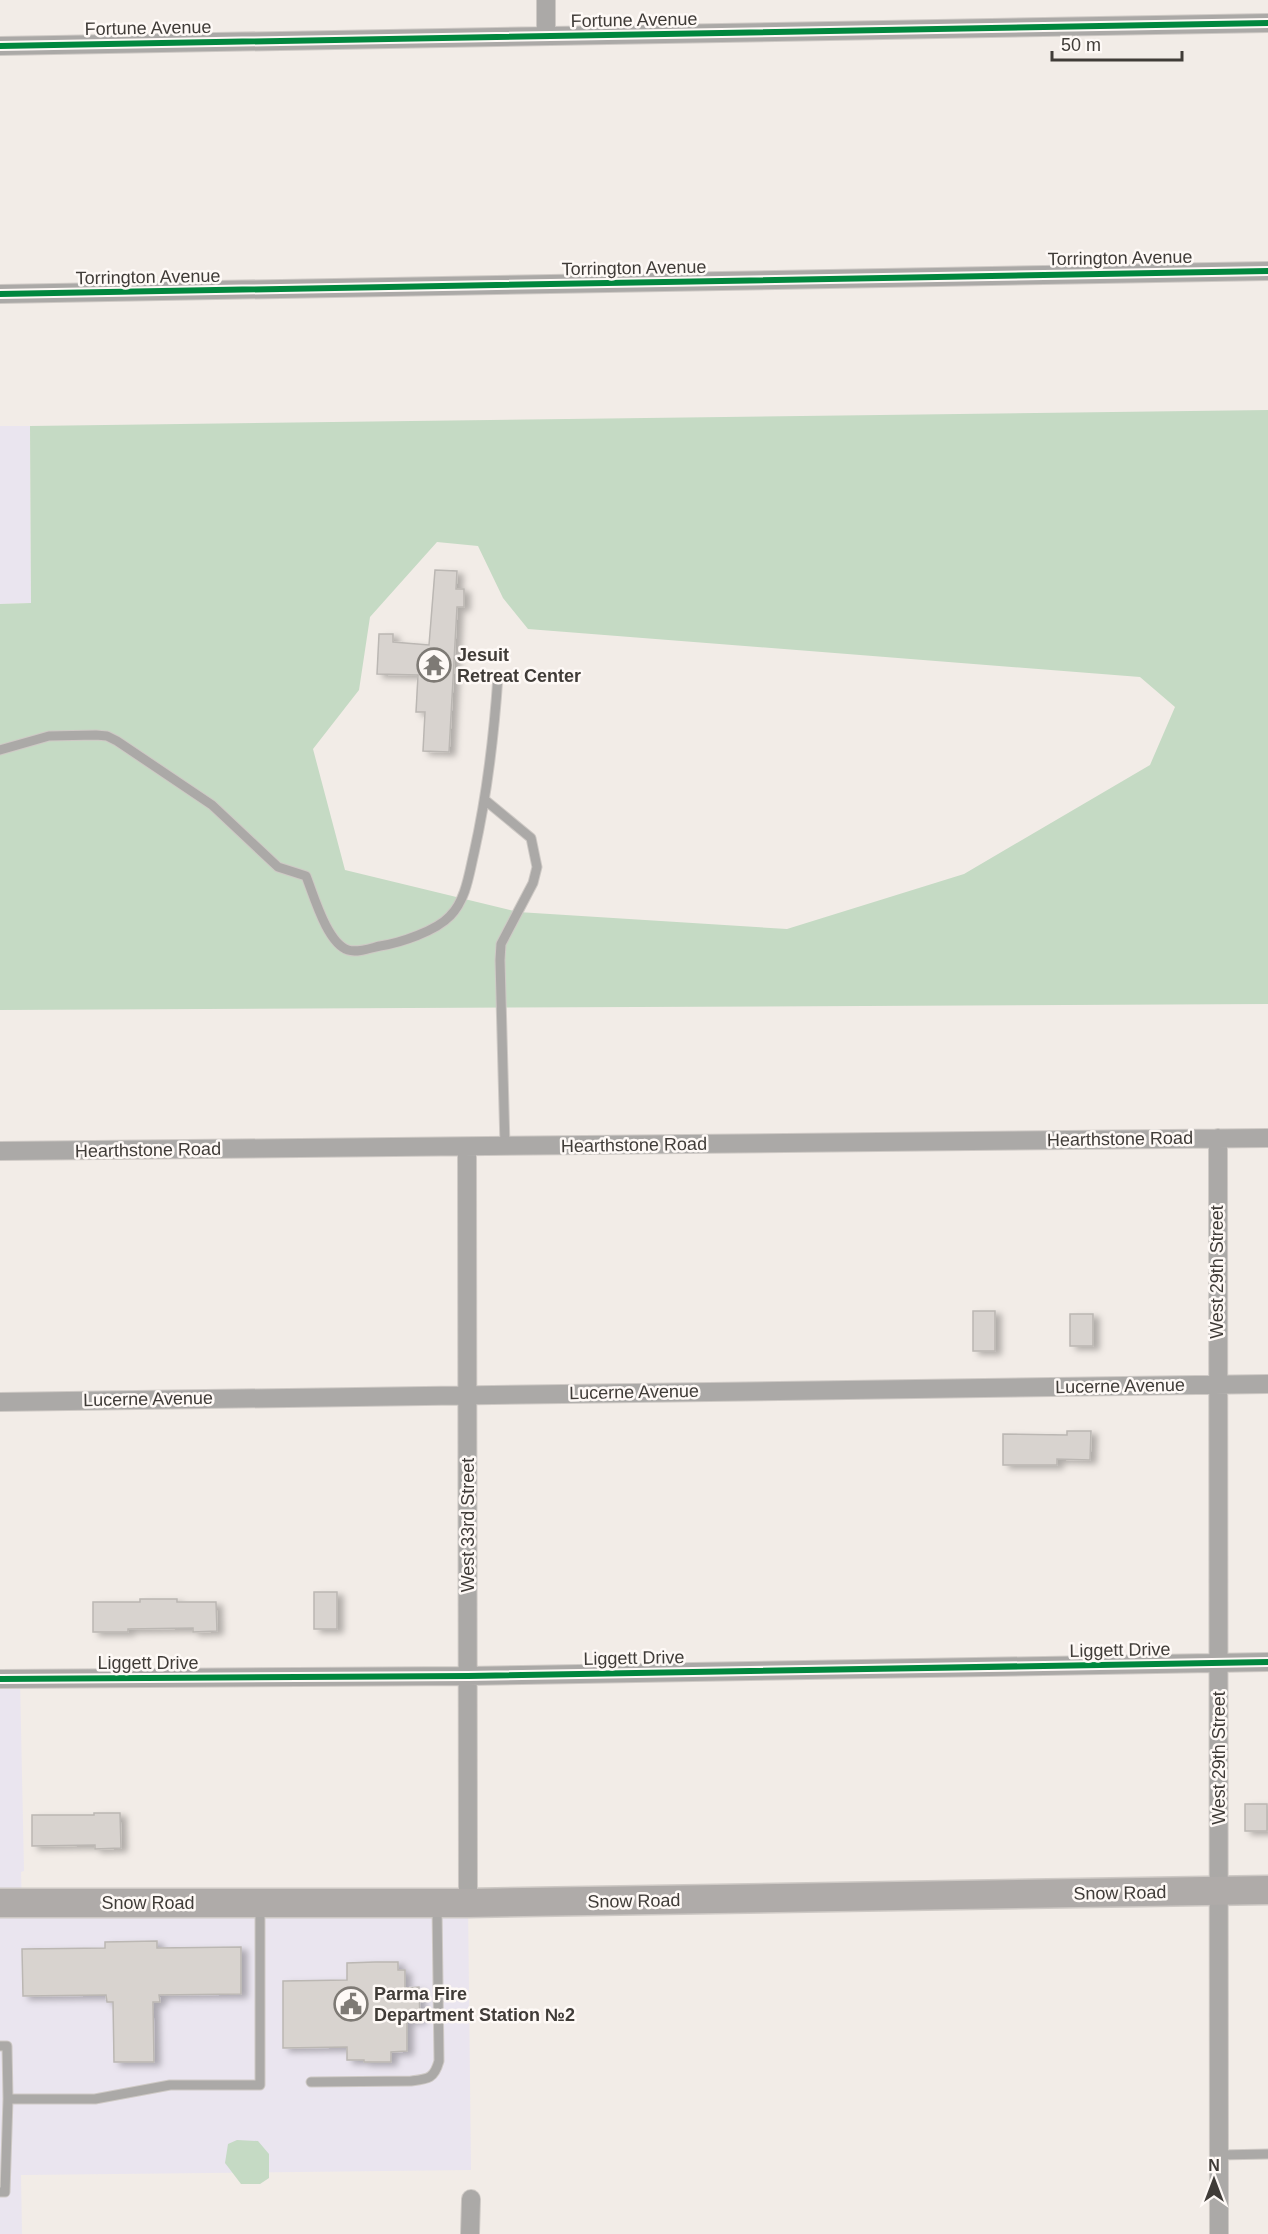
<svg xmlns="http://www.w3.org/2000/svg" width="1268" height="2234" viewBox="0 0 1268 2234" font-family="Helvetica,sans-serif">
<defs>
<filter id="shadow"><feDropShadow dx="6" dy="3.5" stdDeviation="3" flood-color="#0004"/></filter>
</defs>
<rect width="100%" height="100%" fill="#f2ece7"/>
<!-- commercial -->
<path fill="#eae5ef" d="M0,426H30L31,603L0,604Z
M0,1679H20L24,1871L21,1872L22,1903H468L471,2170L21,2175L22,2234H0Z"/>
<!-- green -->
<path fill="#c5dac4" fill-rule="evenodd" d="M1268,410V1004L0,1010V604L31,603L30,426ZM437,542L478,546L503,598L528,629L1140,677L1175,707L1150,765L964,874L787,929L518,912L345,870L313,749L359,690L370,617Z
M237,2140L258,2141L269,2154V2178L260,2184H241L225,2163L228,2144Z"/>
<!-- building -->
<path fill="#d8d3cf" stroke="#bbb7b3" stroke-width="1.5" filter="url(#shadow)" d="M435,570L457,571L456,589H464V607H457L449,752L423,751L425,712H416L418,675L377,674L379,634H393V642L429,645Z
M973,1311H995V1351H973Z
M1070,1314H1093V1346H1070Z
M1067,1431H1091L1090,1460L1057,1459V1465H1003V1434L1067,1435Z
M314,1592H337V1629H314Z
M140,1599H177V1602H216L217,1631L193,1632V1628L128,1629V1632H93V1602H140Z
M1245,1804H1267V1831H1245Z
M94,1813H120L121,1848L95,1849V1845L32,1846V1815H94Z
M157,1941V1948L241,1947V1994L159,1995L160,2002H153L154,2062H114L113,2002H107L106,1995L23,1996L22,1949L105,1948V1942Z
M375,1962H398V1970H405V1988L419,1987L420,2020H407V2051L391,2052V2062H364V2060H347V2047L283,2048V1981L347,1980V1963Z"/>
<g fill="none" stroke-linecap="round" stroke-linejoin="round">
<defs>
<path id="service" d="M0,750L49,736L96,735L107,736L117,741L212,805L278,867L306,876C314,896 327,943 348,950C357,953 371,948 380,946C400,943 436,931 450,916C466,900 469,874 474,853C487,795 494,736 498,676
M485,800L531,838L537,867L533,883L501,944L500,960L505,1146
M0,2046H7L8,2099H95L170,2085H260V1907
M311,2082L411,2081C428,2079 434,2079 439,2061L437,1906
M1219,2155L1268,2154
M0,2192H5L8,2099"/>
<path id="minor" d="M546,0V36
M0,46L1268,23
M0,294L1268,271
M1218,1138L1219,2234
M467,1147L468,1903
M0,1151L1268,1138
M0,1402L1268,1384
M0,1679L468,1676L1268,1662
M470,2234L471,2199"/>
<path id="primary" d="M0,1903H468L1268,1890"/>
</defs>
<!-- service casing -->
<use href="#service" stroke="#cec9c5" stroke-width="11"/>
<!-- minor casing -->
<use href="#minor" stroke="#cec9c5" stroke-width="20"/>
<!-- primary casing -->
<use href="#primary" stroke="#cec9c5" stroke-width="31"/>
<!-- service -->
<use href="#service" stroke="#aba9a7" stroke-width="9"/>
<!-- minor -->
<use href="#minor" stroke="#aba9a7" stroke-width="18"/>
<!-- primary -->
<use href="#primary" stroke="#afaba9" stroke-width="28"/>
<defs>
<path id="cycleway" d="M0,46L1268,23
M0,294L1268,271
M0,1679L468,1676L1268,1662"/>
</defs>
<!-- cycleway casing -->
<use href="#cycleway" stroke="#fef9f6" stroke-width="10"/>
<!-- cycleway -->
<use href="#cycleway" stroke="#00873e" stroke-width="6"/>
</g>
<!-- icons -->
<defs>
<symbol id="temple-ring" viewBox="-11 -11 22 22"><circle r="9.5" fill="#fef9f6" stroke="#7e7a75" stroke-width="1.5"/><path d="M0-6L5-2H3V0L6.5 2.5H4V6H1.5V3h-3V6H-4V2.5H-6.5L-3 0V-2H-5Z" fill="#7e7a75"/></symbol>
<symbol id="civic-ring" viewBox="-11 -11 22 22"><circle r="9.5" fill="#fef9f6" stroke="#7e7a75" stroke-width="1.5"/><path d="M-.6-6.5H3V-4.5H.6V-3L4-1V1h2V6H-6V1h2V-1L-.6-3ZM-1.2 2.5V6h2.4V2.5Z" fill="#7e7a75"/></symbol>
</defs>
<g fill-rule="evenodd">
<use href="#temple-ring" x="415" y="646" width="38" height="38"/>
<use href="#civic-ring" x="332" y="1985" width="38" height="38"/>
</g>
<g text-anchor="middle" stroke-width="5" stroke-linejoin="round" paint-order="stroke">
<!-- street labels -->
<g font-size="18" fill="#403c38" stroke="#fef9f6">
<text transform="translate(634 20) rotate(-1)" y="6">Fortune Avenue</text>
<text transform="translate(148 28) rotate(-1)" y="6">Fortune Avenue</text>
<text transform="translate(1120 258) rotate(-1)" y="6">Torrington Avenue</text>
<text transform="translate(634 268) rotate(-1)" y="6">Torrington Avenue</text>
<text transform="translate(148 277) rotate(-1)" y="6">Torrington Avenue</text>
<text transform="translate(1120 1139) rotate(-1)" y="6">Hearthstone Road</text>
<text transform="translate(634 1145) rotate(-1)" y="6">Hearthstone Road</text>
<text transform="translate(148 1150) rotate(-1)" y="6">Hearthstone Road</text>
<text transform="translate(1217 1272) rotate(-90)" y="6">West 29th Street</text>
<text transform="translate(1120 1386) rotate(-1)" y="6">Lucerne Avenue</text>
<text transform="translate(634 1392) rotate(-1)" y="6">Lucerne Avenue</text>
<text transform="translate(148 1399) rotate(-1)" y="6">Lucerne Avenue</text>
<text transform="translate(468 1525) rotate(-90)" y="6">West 33rd Street</text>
<text transform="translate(1120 1650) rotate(-1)" y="6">Liggett Drive</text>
<text transform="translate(634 1658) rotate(-1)" y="6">Liggett Drive</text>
<text x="148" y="1669">Liggett Drive</text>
<text transform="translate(1219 1758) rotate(-90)" y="6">West 29th Street</text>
<text transform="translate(1120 1893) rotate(-1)" y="6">Snow Road</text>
<text transform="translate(634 1901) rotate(-1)" y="6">Snow Road</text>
<text x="148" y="1909">Snow Road</text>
</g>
<!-- poi labels -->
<g font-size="18" font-weight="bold" fill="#403c38" stroke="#fef9f6" text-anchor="start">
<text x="457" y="661">Jesuit<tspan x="457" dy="21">Retreat Center</tspan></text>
<text x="374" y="2000">Parma Fire<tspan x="374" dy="21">Department Station №2</tspan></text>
</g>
</g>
<!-- north arrow -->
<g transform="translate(1214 2180)" stroke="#fef9f6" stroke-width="4.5" paint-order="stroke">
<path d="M0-4.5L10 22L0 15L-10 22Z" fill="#403c38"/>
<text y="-9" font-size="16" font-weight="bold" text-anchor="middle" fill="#403c38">N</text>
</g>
<!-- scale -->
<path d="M1052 51v9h130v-9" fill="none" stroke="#403c38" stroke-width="3"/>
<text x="1061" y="51" font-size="18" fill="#403c38" stroke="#fef9f6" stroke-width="4.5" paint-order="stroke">50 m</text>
</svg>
